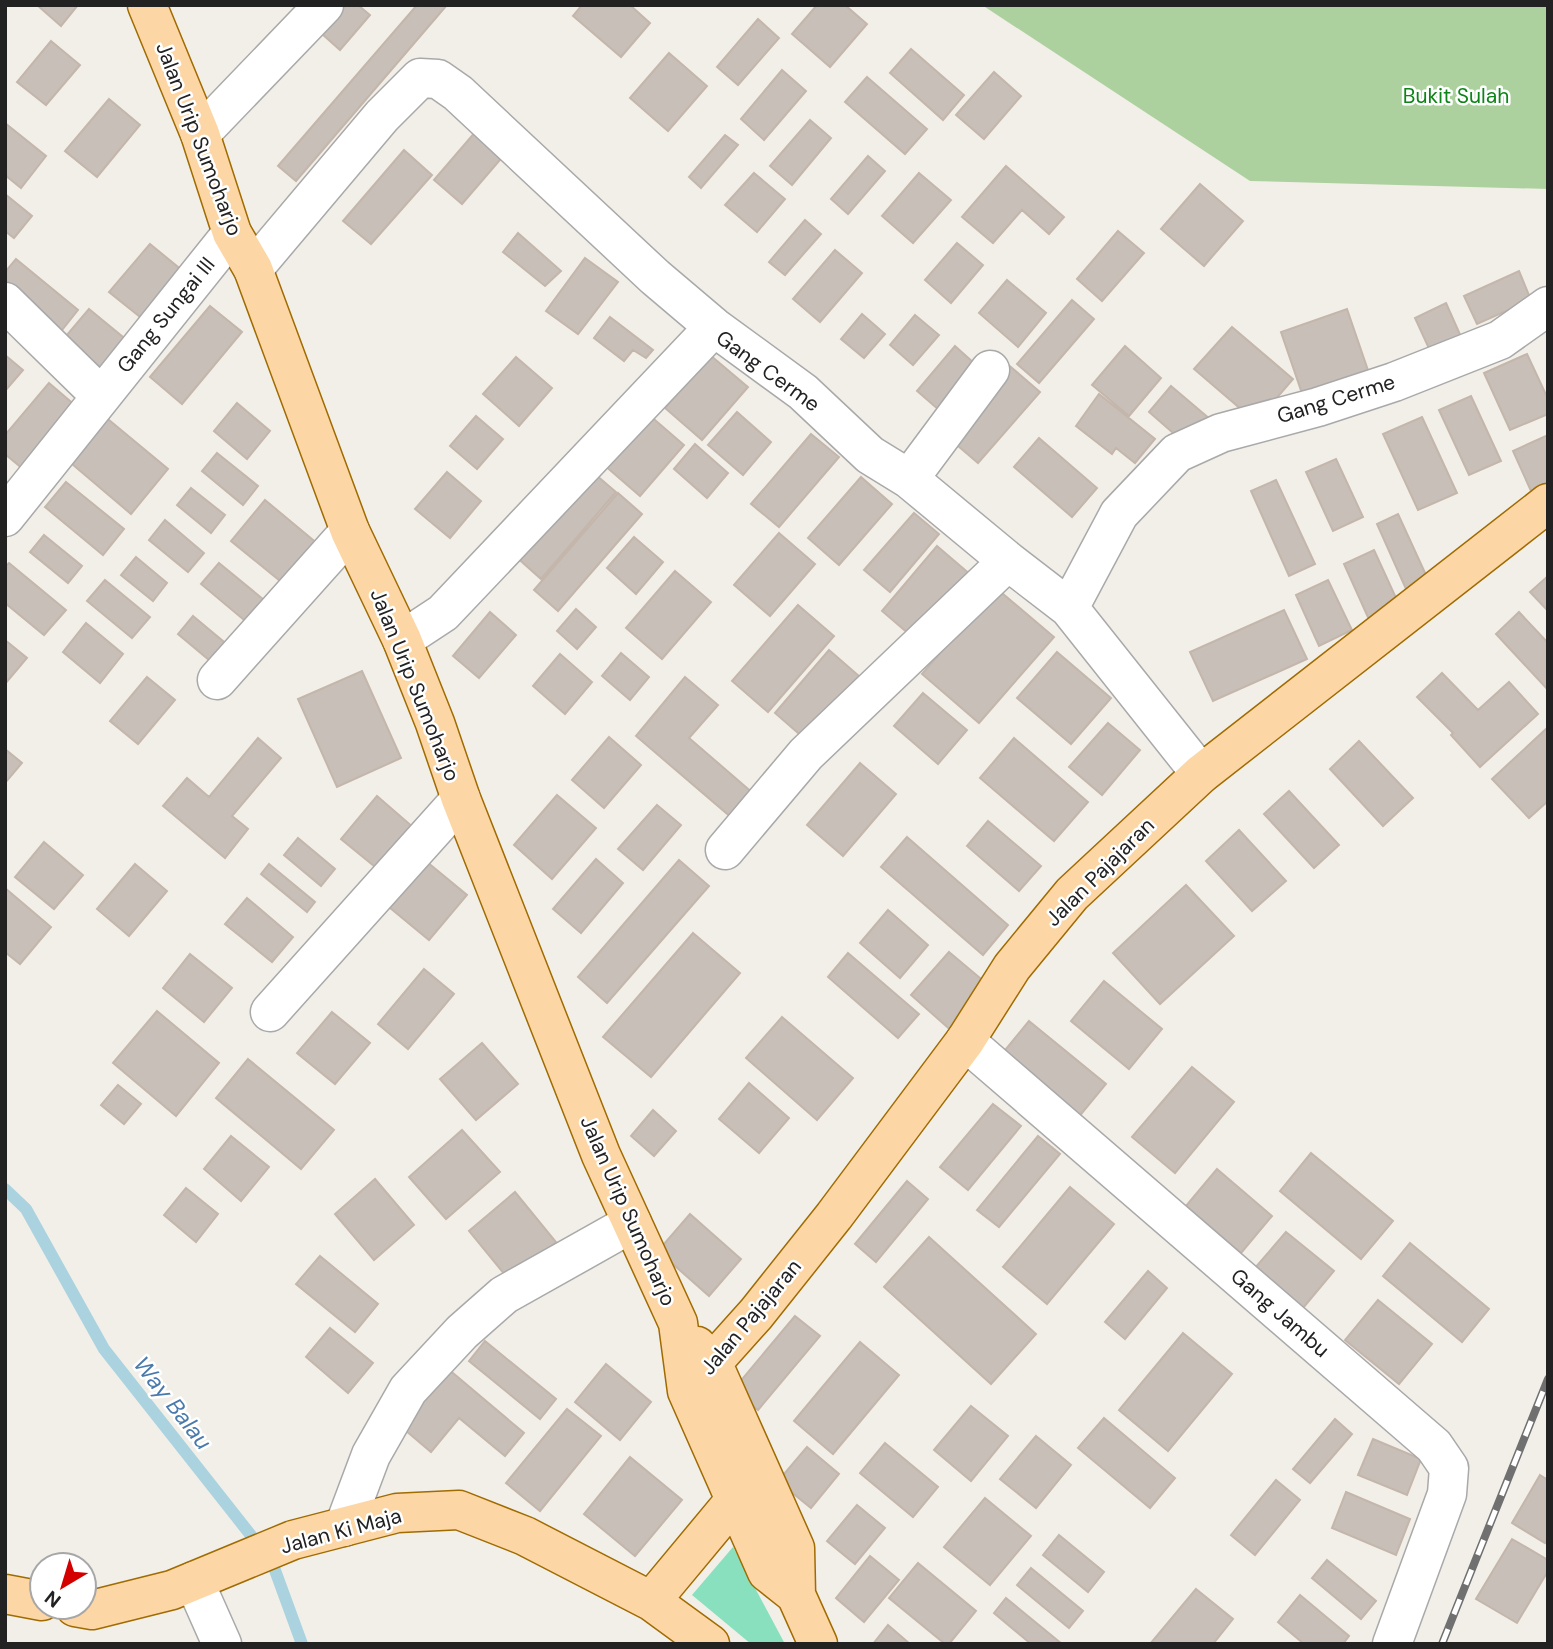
<svg xmlns="http://www.w3.org/2000/svg" width="1553" height="1649" viewBox="0 0 1553 1649" font-family="'DM Sans',sans-serif">
<rect width="100%" height="100%" fill="#f2efe9"/>
<!-- forest -->
<path fill="#add19e" d="M982,5H1548V189L1250,181Z"/>
<!-- pitch -->
<path fill="#88e0be" d="M733,1547L785,1644H751L692,1595Z"/>
<g fill="none" stroke-linecap="round" stroke-linejoin="round">
<!-- stream -->
<path stroke="#aad3df" stroke-width="12" d="M5,1189L26,1209L104,1349L272,1562L302,1644"/>
</g>
<!-- building -->
<path fill="#c7bfb8" stroke="#c4b6ab" stroke-width="2" d="M37,5H78L61,26Z
M331,5H358L370,15L340,50L313,26Z
M417,5H447L296,181L278,166Z
M582,5H630L650,23L621,57L573,16Z
M817,5H845L867,24L830,67L792,34Z
M758,19L779,38L738,85L717,67Z
M51,41L80,65L46,105L17,82Z
M911,49L964,95L943,120L890,73Z
M669,53L707,86L668,131L630,98Z
M782,70L806,91L764,140L741,119Z
M994,72L1021,96L984,139L956,115Z
M867,77L927,129L905,154L845,102Z
M109,99L140,125L97,177L65,151Z
M810,120L831,138L792,185L770,166Z
M5,123L46,156L21,188L5,175Z
M477,130L505,154L462,204L434,180Z
M725,135L738,145L701,188L689,177Z
M404,150L432,175L371,244L343,221Z
M868,156L885,171L848,214L831,199Z
M1006,166L1064,217L1049,234L1022,210L993,243L962,217Z
M754,173L785,199L757,232L725,205Z
M919,173L951,200L913,243L882,216Z
M1200,184L1243,221L1204,266L1161,229Z
M5,194L32,216L14,238L5,231Z
M805,220L821,234L785,275L769,262Z
M1118,231L1144,253L1102,301L1077,279Z
M518,233L561,271L545,286L503,252Z
M957,243L983,265L951,303L925,280Z
M150,244L189,276L149,324L109,292Z
M835,250L862,273L820,322L793,299Z
M585,258L618,282L578,334L546,311Z
M16,259L78,310L58,335L5,291V272Z
M1519,271L1531,300L1477,324L1464,296Z
M1007,280L1046,313L1018,347L979,313Z
M1072,300L1094,319L1039,383L1017,364Z
M1446,303L1462,339L1431,353L1415,318Z
M210,306L242,332L182,404L150,377Z
M89,309L129,342L101,376L60,343Z
M1347,309L1373,385L1307,408L1281,332Z
M862,314L885,334L864,358L841,339Z
M915,315L939,335L913,365L890,345Z
M610,317L653,350L646,358L633,350L624,361L594,338Z
M1232,327L1293,379L1256,422L1194,369Z
M955,346L984,372L946,416L917,391Z
M1125,346L1161,378L1129,416L1092,385Z
M1527,354L1548,399V414L1510,430L1484,373Z
M5,355L23,370L5,391Z
M710,355L748,387L702,440L665,408Z
M516,357L552,388L519,426L483,394Z
M1005,362L1040,392L978,463L944,434Z
M49,383L76,406L23,469L5,454V435Z
M1171,386L1210,419L1187,445L1149,412Z
M1099,394L1155,439L1135,463L1116,448L1112,454L1076,426Z
M1471,396L1501,461L1469,475L1439,410Z
M237,403L270,431L247,459L214,431Z
M737,412L771,442L743,475L708,445Z
M648,414L684,445L640,496L604,465Z
M103,415L168,469L131,514L66,459Z
M476,416L503,439L477,469L450,446Z
M1422,417L1457,493L1418,510L1383,434Z
M811,434L839,457L779,527L751,504Z
M1548,435V484L1531,491L1513,451Z
M1039,438L1097,488L1072,517L1014,467Z
M695,444L728,473L707,498L674,469Z
M217,453L258,486L243,505L202,471Z
M1336,459L1363,517L1333,531L1306,472Z
M589,469L616,492L541,579L514,555Z
M447,472L481,501L450,538L415,509Z
M861,477L892,504L839,565L808,538Z
M1276,480L1315,564L1289,576L1251,491Z
M66,482L124,529L103,555L45,507Z
M191,488L225,515L211,533L177,505Z
M618,493L642,514L558,611L534,590Z
M265,500L324,549L290,589L231,541Z
M914,513L939,534L890,592L864,570Z
M1398,514L1432,588L1410,598L1377,524Z
M165,520L204,553L188,572L149,540Z
M779,533L815,564L770,616L734,585Z
M44,535L82,566L68,583L30,552Z
M634,537L663,562L636,594L607,568Z
M937,546L971,575L916,640L882,611Z
M1374,550L1402,611L1371,624L1344,564Z
M136,557L167,583L153,601L121,575Z
M9,563L66,610L44,635L5,603V567Z
M219,563L275,609L256,630L201,584Z
M675,571L711,602L662,659L626,628Z
M1548,576V611L1530,592Z
M105,580L150,617L132,638L87,601Z
M1328,580L1352,630L1319,646L1296,595Z
M996,588L1054,637L979,723L922,674Z
M798,605L834,636L768,712L732,681Z
M576,609L596,627L577,649L557,631Z
M1284,610L1307,659L1213,701L1190,652Z
M490,612L516,635L479,678L453,656Z
M1519,612L1548,643V690L1496,634Z
M193,616L236,652L221,670L178,634Z
M86,623L123,654L100,683L63,652Z
M5,640L27,658L5,684Z
M829,650L859,676L805,739L775,713Z
M1057,652L1111,698L1071,744L1017,698Z
M621,653L649,677L630,700L602,676Z
M560,654L592,682L565,714L533,686Z
M362,671L401,758L337,787L298,699Z
M1442,673L1478,710L1509,682L1538,714L1480,767L1451,735L1453,733L1417,697Z
M147,677L175,700L138,744L110,721Z
M685,677L718,705L689,738L754,794L732,818L636,736Z
M923,693L967,730L938,764L894,726Z
M1108,723L1140,750L1102,795L1069,767Z
M1546,729L1548,731V801L1529,818L1492,779Z
M609,737L641,765L604,808L572,780Z
M258,738L281,758L232,816L248,829L225,858L163,806L187,778L209,797Z
M1014,738L1088,802L1054,841L980,778Z
M1359,741L1413,798L1383,826L1330,769Z
M5,749L22,763L5,783Z
M860,763L896,794L843,856L807,825Z
M1289,791L1339,845L1314,868L1264,814Z
M557,795L596,828L552,879L514,845Z
M377,796L414,828L379,870L341,839Z
M657,805L681,825L643,870L618,849Z
M988,821L1041,866L1019,891L967,846Z
M1239,830L1286,881L1252,911L1206,861Z
M907,837L1008,925L983,955L881,867Z
M298,838L335,869L321,886L284,855Z
M44,842L83,875L54,909L15,877Z
M421,857L467,895L429,940L383,902Z
M596,859L623,883L581,933L553,909Z
M679,860L709,886L607,1003L578,977Z
M135,864L167,891L129,936L97,909Z
M269,864L315,902L307,912L261,874Z
M1186,885L1234,936L1160,1004L1113,953Z
M5,888L51,927L20,964L5,952Z
M247,898L293,937L272,962L225,924Z
M888,910L928,945L900,978L860,943Z
M693,933L740,973L651,1077L603,1037Z
M949,952L992,988L954,1033L911,995Z
M848,953L919,1014L898,1038L828,977Z
M190,954L232,988L204,1022L163,988Z
M424,969L454,994L408,1049L378,1024Z
M1104,981L1162,1029L1129,1069L1071,1021Z
M157,1011L219,1063L176,1116L113,1063Z
M332,1012L370,1043L335,1084L297,1053Z
M782,1017L853,1078L817,1120L746,1058Z
M1029,1021L1106,1084L1077,1119L1001,1055Z
M482,1043L518,1084L476,1120L440,1079Z
M248,1059L334,1130L301,1169L216,1098Z
M1192,1067L1234,1102L1175,1173L1132,1137Z
M749,1083L789,1118L759,1153L719,1119Z
M118,1085L141,1104L124,1124L101,1105Z
M993,1104L1021,1126L968,1190L940,1167Z
M653,1110L676,1131L654,1156L631,1136Z
M462,1130L500,1172L446,1219L409,1177Z
M231,1136L269,1167L241,1201L204,1169Z
M1038,1136L1060,1154L999,1227L977,1210Z
M1311,1153L1393,1221L1361,1259L1280,1191Z
M1217,1169L1272,1216L1241,1253L1186,1206Z
M375,1179L414,1225L374,1260L335,1214Z
M907,1181L928,1199L876,1262L855,1244Z
M1070,1187L1114,1224L1047,1304L1003,1267Z
M186,1188L218,1214L196,1242L164,1215Z
M515,1192L556,1242L510,1281L469,1231Z
M690,1214L741,1259L709,1296L658,1251Z
M1286,1232L1334,1271L1303,1308L1255,1268Z
M929,1237L1036,1334L991,1384L884,1287Z
M1410,1243L1489,1309L1462,1342L1383,1276Z
M320,1256L378,1304L355,1332L296,1284Z
M1148,1271L1167,1288L1125,1339L1105,1322Z
M1378,1300L1432,1344L1399,1384L1345,1340Z
M795,1316L820,1336L758,1410L733,1390Z
M330,1328L373,1363L348,1393L306,1357Z
M1183,1333L1232,1374L1168,1451L1119,1410Z
M485,1341L556,1399L540,1419L469,1361Z
M860,1342L899,1375L833,1454L794,1421Z
M606,1364L651,1402L620,1440L575,1402Z
M447,1368L524,1433L505,1456L459,1418L431,1452L399,1425Z
M971,1406L1008,1436L971,1481L934,1450Z
M567,1409L601,1436L540,1511L506,1483Z
M1104,1418L1175,1478L1150,1508L1078,1448Z
M1335,1419L1352,1434L1310,1483L1293,1469Z
M1036,1436L1071,1465L1036,1508L1000,1479Z
M1373,1439L1421,1459L1407,1495L1358,1475Z
M885,1443L938,1487L913,1517L860,1473Z
M807,1447L839,1474L811,1508L778,1481Z
M630,1457L682,1500L635,1556L584,1514Z
M1540,1475L1548,1480V1538L1545,1543L1512,1523Z
M1276,1480L1300,1500L1255,1555L1231,1535Z
M1346,1492L1410,1519L1396,1555L1332,1528Z
M985,1498L1031,1536L990,1585L944,1547Z
M857,1505L885,1528L855,1564L827,1541Z
M1059,1535L1104,1572L1088,1592L1043,1555Z
M1512,1539L1548,1560V1571L1517,1623L1476,1599Z
M870,1556L899,1580L864,1622L836,1598Z
M1327,1560L1376,1601L1361,1619L1312,1578Z
M918,1563L976,1611L949,1644H945L889,1598Z
M1031,1568L1083,1611L1069,1628L1017,1585Z
M1196,1589L1233,1619L1213,1644H1150Z
M1300,1595L1349,1636L1343,1644H1304L1278,1622Z
M1006,1598L1062,1644H1031L994,1613Z
M888,1625L910,1644H873Z"/>
<g fill="none" stroke-linecap="round" stroke-linejoin="round">
<defs>
<path id="minor" d="M200,134L324,5
M253,269L382,116L420,78L438,79L458,93L655,277L714,327L803,392L870,455L909,479L1008,561L1069,608L1201,774
M5,302L101,396
M909,479L990,370
M5,517L232,233
M1069,608L1119,514L1177,453L1221,433L1318,407L1394,382L1500,340L1548,306
M402,640L443,613L714,327
M217,680L350,531
M725,850L806,754L1008,561
M270,1012L461,799
M965,1041L1434,1446L1449,1468L1447,1494L1392,1644
M344,1527L371,1455L408,1390L462,1332L504,1295L632,1223
M194,1581L222,1644"/>
<path id="major" d="M147,5L200,134L232,233L253,269L350,531L402,640L435,723L461,799L601,1155L678,1323L687,1391L767,1572L796,1595L818,1644
M697,1346L713,1364L795,1548L796,1595
M687,1391L756,1314L834,1216L965,1041L1012,967L1072,894L1201,774L1548,503
M5,1594L42,1601
M651,1601L735,1500
M75,1607L92,1610L172,1590L293,1540L397,1513L459,1510L525,1536L651,1601L710,1644"/>
</defs>
<!-- minor casing -->
<use href="#minor" stroke="#a9a9a9" stroke-width="41"/>
<!-- major casing -->
<use href="#major" stroke="#a06b00" stroke-width="41"/>
<!-- minor -->
<use href="#minor" stroke="#fff" stroke-width="38"/>
<!-- major -->
<use href="#major" stroke="#fcd6a4" stroke-width="38"/>
<defs>
<path id="rail" d="M1442,1644L1548,1379"/>
</defs>
<!-- rail casing -->
<use href="#rail" stroke="#707070" stroke-width="8"/>
<!-- rail -->
<use href="#rail" stroke="#fff" stroke-width="5" stroke-dasharray="16" stroke-linecap="butt"/>
</g>
<g text-anchor="middle" stroke-width="5" stroke-linejoin="round" paint-order="stroke">
<!-- park labels -->
<g font-size="21" fill="#0c8416" stroke="#fff">
<text x="1456" y="103">Bukit Sulah</text>
</g>
<!-- street labels -->
<g font-size="21" fill="#222" stroke="#fff">
<text transform="translate(199 139) rotate(69)" y="7">Jalan Urip Sumoharjo</text>
<text transform="translate(166 315) rotate(-51)" y="7">Gang Sungai III</text>
<text transform="translate(768 371) rotate(36)" y="7">Gang Cerme</text>
<text transform="translate(1336 399) rotate(-17)" y="7">Gang Cerme</text>
<text transform="translate(415 685) rotate(68)" y="7">Jalan Urip Sumoharjo</text>
<text transform="translate(1100 872) rotate(-45)" y="7">Jalan Pajajaran</text>
<text transform="translate(628 1211) rotate(66)" y="7">Jalan Urip Sumoharjo</text>
<text transform="translate(1280 1313) rotate(41)" y="7">Gang Jambu</text>
<text transform="translate(751 1317) rotate(-50)" y="7">Jalan Pajajaran</text>
<text transform="translate(341 1531) rotate(-15)" y="7">Jalan Ki Maja</text>
</g>
<!-- water labels -->
<g font-size="23" font-style="italic" fill="#4a7aab" stroke="#fff">
<text transform="translate(173 1403) rotate(52)" y="8">Way Balau</text>
</g>
</g>
<!-- border -->
<rect width="1553" height="1649" fill="none" stroke="#222222" stroke-width="14"/>
<!-- north arrow -->
<g transform="translate(63 1586) rotate(218)"><circle r="33" fill="#ffffff" stroke="#a7a7a7" stroke-width="2"/>
<path d="M0-5L12 26L0 18L-12 26Z" fill="#d40000"/>
<text y="-10" font-size="19" font-weight="bold" text-anchor="middle" fill="#222222">N</text>
</g>
</svg>
